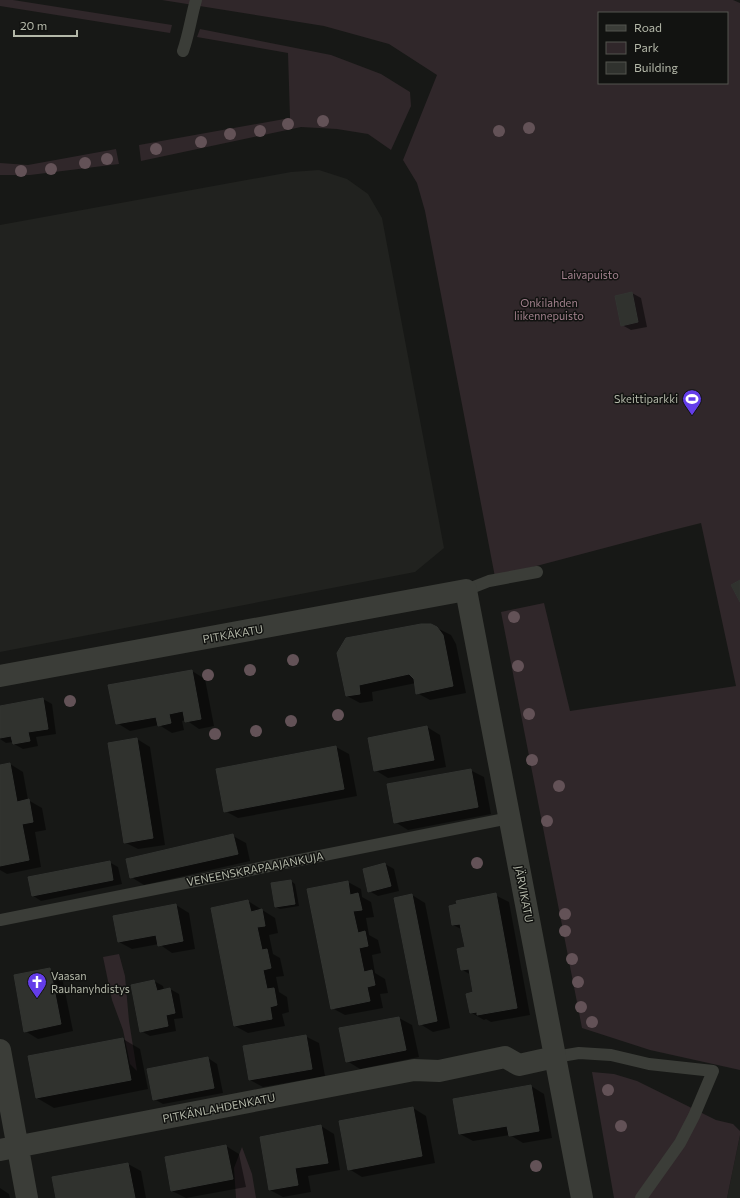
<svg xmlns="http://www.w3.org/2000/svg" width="740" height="1198" viewBox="0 0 740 1198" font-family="Commissioner,sans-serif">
<rect width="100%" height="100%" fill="#171816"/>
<!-- built -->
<path fill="#21221f" d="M319,170L347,179L368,194L382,218L444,548L415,572L0,652V225L291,172Z
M740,1135V1198H727Z"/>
<!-- green -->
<path fill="#30272a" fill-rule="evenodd" d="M0,0H13L172,25L170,33L0,6Z
M162,0H733L740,3V1070L650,1050L582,1028L501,612L544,603L570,711L736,686L701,523L665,532L495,577L425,211L417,183L403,160L437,75L389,44L324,26ZM599,13H727V83H599Z
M200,29L331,55L381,74L410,92L411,106L391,150L368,134L337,129L301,127L141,161L139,145L290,118L288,53L197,37Z
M116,149L119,164L30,175H0V163L28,165Z
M119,954L125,976L129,1021L137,1071L130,1064L123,1030L112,1000L103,957Z
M592,1072L614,1074L637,1081L716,1120L733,1124L740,1131V1135L727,1198H614Z
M242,1147L252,1174L256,1198H236L234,1168Z"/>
<!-- shadow -->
<path fill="#0007" d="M632,293L641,298L647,327L631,330L622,325Z
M437,628L451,635L456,644L466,693L430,700L417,693L416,683L372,692L373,701L360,703L347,696L338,653Z
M192,671L205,679L214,726L199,729L186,720L182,721L184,730L172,733L159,725L130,731L117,723Z
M43,699L52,704L56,734L36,737L38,746L23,749L14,744L13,742L6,743L0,739V707Z
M427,727L440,735L446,767L388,778L375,770Z
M137,739L150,747L165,845L138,849L124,842Z
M336,747L349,754L357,796L238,818L225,811Z
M10,764L23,772L28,800L42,808L46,830L35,832L41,867L7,874L0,870V766Z
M470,770L484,777L491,814L408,830L395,822Z
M233,836L246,843L250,861L144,885L131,877Z
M109,862L118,867L122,884L41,901L32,895Z
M385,864L394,869L399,891L378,896L369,891Z
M291,881L295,884L299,906L280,909L276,907Z
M348,882L361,889L362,897L371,902L374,917L366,918L369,935L378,940L381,953L372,955L375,973L385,979L388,993L380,994L383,1008L345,1015L332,1008Z
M412,895L425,903L450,1028L433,1032L420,1024Z
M495,895L509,902L530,1015L491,1022L486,1019L484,1020L470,1012L474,993L471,975L461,969L466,948L463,930L453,925L458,905Z
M248,901L275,918L278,933L269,935L273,954L280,958L284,976L276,977L279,992L287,997L289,1012L282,1014L285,1026L248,1033L235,1026L212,908Z
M176,905L189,913L195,949L172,953L159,944L132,949L119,942Z
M49,969L62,977L73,1031L38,1039L25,1031Z
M154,981L163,986L164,991L170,989L179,994L183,1018L174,1019L176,1031L150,1036L141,1031L132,985Z
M399,1018L412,1025L419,1057L360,1069L347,1061Z
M305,1036L319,1043L325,1076L263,1087L250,1080Z
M123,1039L140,1049L148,1089L54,1108L37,1098Z
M208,1058L217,1064L223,1093L163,1104L154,1099Z
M531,1086L544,1094L552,1138L523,1143L510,1135L473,1141L460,1134Z
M413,1108L426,1116L435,1163L362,1177L349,1169Z
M321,1126L334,1134L340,1170L308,1176L311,1192L283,1197L270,1190Z
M226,1146L239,1154L246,1187L186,1198L172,1191Z
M128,1164L141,1171L146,1198H57Z
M0,1188L9,1194L10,1198H0Z"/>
<!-- building -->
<path fill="#30322e" stroke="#323431" d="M632,292L638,322L621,326L615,296Z
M740,580V602L731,585Z
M421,624H431L437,627L443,635L453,686L416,694L414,679L409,674L359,685L360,694L346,696L337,653L346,638Z
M192,670L201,719L185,722L183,711L169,714L171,723L158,726L156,717L116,724L108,685Z
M43,698L48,729L28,732L30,741L13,744L11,736L0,738V706Z
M427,726L434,760L374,771L368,738Z
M137,738L153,838L124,843L108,743Z
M336,746L344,789L224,812L216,769Z
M10,763L17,802L29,799L33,822L22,824L29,860L0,866V765Z
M471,769L478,807L394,823L387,784Z
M233,834L238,854L130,878L126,859Z
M110,861L113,880L32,896L28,877Z
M385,863L391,886L368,892L363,869Z
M291,880L295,904L275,907L271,883Z
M348,881L350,895L358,893L362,910L353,911L358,933L365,931L368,946L359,948L364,972L372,970L375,985L367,987L370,1001L331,1009L307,889Z
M496,893L517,1008L477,1015V1012L470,1013L466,994L473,992L469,969L461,970L457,949L465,947L460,924L452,925L449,906L457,904L456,901Z
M412,894L437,1021L419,1025L394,898Z
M248,900L251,912L262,909L265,926L257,927L262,950L267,949L271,968L263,970L267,989L274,988L277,1005L270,1007L272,1019L234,1026L211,908Z
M176,904L183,941L158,946L156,935L118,942L113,916Z
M50,968L61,1024L24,1032L14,975Z
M154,980L157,991L170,988L175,1013L166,1015L168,1026L140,1032L131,985Z
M399,1017L406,1050L346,1062L339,1028Z
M306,1035L312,1069L249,1080L243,1046Z
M123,1038L131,1080L36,1098L28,1056Z
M208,1057L214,1088L153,1100L147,1069Z
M531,1085L539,1131L509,1136L507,1126L459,1134L453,1099Z
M413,1107L422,1156L348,1170L339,1121Z
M321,1125L328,1163L295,1168L298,1185L269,1190L260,1137Z
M226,1145L233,1179L171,1191L165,1157Z
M128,1163L135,1198H56L52,1177Z"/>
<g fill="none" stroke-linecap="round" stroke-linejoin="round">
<!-- service -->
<path stroke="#3b3d38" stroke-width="12" d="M183,51C189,34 191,17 196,0
M466,590L489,581L537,572
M0,920L510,818
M555,1057L579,1053L611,1055L649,1064L713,1071L694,1116L680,1143L641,1198"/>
<!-- minor -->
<path stroke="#3b3d38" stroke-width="22" d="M0,676L466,590L582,1198
M0,1050L27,1198
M0,1150L414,1070L439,1071L505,1057L519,1065L555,1057"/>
</g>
<!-- trees -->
<g fill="#635257">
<circle cx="323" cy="121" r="6"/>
<circle cx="288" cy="124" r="6"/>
<circle cx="529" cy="128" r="6"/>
<circle cx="260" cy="131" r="6"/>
<circle cx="499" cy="131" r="6"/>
<circle cx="230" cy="134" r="6"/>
<circle cx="201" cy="142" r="6"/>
<circle cx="156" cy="149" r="6"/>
<circle cx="107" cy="159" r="6"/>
<circle cx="85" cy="163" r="6"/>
<circle cx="51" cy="169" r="6"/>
<circle cx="21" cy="171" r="6"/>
<circle cx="514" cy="617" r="6"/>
<circle cx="293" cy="660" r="6"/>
<circle cx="518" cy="666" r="6"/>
<circle cx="250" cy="670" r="6"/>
<circle cx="208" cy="675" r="6"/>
<circle cx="70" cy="701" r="6"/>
<circle cx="529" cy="714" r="6"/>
<circle cx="338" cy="715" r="6"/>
<circle cx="291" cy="721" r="6"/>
<circle cx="256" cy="731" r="6"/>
<circle cx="215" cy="734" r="6"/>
<circle cx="532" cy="760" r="6"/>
<circle cx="559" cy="786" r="6"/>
<circle cx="547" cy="821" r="6"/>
<circle cx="477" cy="863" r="6"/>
<circle cx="565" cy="914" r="6"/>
<circle cx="565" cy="931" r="6"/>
<circle cx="572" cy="959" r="6"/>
<circle cx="578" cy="982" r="6"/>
<circle cx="581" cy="1007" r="6"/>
<circle cx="592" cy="1022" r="6"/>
<circle cx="608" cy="1090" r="6"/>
<circle cx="621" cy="1126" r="6"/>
<circle cx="536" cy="1166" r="6"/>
</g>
<!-- icons -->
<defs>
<symbol id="stadium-pin" viewBox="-11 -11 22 30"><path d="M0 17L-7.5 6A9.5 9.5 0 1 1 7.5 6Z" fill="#643de9" stroke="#121311"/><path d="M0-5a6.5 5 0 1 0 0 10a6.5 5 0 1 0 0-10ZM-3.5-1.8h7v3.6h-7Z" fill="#fff"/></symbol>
<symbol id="church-pin" viewBox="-11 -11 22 30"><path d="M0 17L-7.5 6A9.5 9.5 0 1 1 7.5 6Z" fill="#643de9" stroke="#121311"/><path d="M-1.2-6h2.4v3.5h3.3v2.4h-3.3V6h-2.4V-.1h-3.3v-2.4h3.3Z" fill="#fff"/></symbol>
</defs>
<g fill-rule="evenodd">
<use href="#stadium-pin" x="681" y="388" width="22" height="30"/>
<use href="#church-pin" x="26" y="971" width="22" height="30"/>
</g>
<g text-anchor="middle" stroke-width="3" stroke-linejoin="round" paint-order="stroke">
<!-- park labels -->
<g font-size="11" fill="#a2818d" stroke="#121311">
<text x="590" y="279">Laivapuisto</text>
<text x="549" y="307">Onkilahden<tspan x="549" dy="13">liikennepuisto</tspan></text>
</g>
<!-- poi labels -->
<g font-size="11" fill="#b4b8a9" stroke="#121311" text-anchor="end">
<text x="678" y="403">Skeittiparkki</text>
<text x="51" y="980" text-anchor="start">Vaasan<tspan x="51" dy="13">Rauhanyhdistys</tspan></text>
</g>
<!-- street labels -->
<g font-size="11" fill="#b4b8a9" stroke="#121311">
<text transform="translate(233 634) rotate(-10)" y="4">PITKÄKATU</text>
<text transform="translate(255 869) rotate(-11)" y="4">VENEENSKRAPAAJANKUJA</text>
<text transform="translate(524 894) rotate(79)" y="4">JÄRVIKATU</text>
<text transform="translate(219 1108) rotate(-11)" y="4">PITKÄNLAHDENKATU</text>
</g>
</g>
<!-- legend -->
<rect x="598" y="12" width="130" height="72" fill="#121311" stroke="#53554e"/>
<rect x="606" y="25" width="20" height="6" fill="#3b3d38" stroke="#53554e"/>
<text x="634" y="32" font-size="12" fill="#b4b8a9">Road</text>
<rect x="606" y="42" width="20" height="12" fill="#30272a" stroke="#53554e"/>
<text x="634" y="52" font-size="12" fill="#b4b8a9">Park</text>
<rect x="606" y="62" width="20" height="12" fill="#30322e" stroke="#53554e"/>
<text x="634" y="72" font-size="12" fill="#b4b8a9">Building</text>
<!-- scale -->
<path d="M14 30v6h63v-6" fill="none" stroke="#b4b8a9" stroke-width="2"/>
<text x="20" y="30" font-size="12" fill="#b4b8a9" stroke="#121311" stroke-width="3" paint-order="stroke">20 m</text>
</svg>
